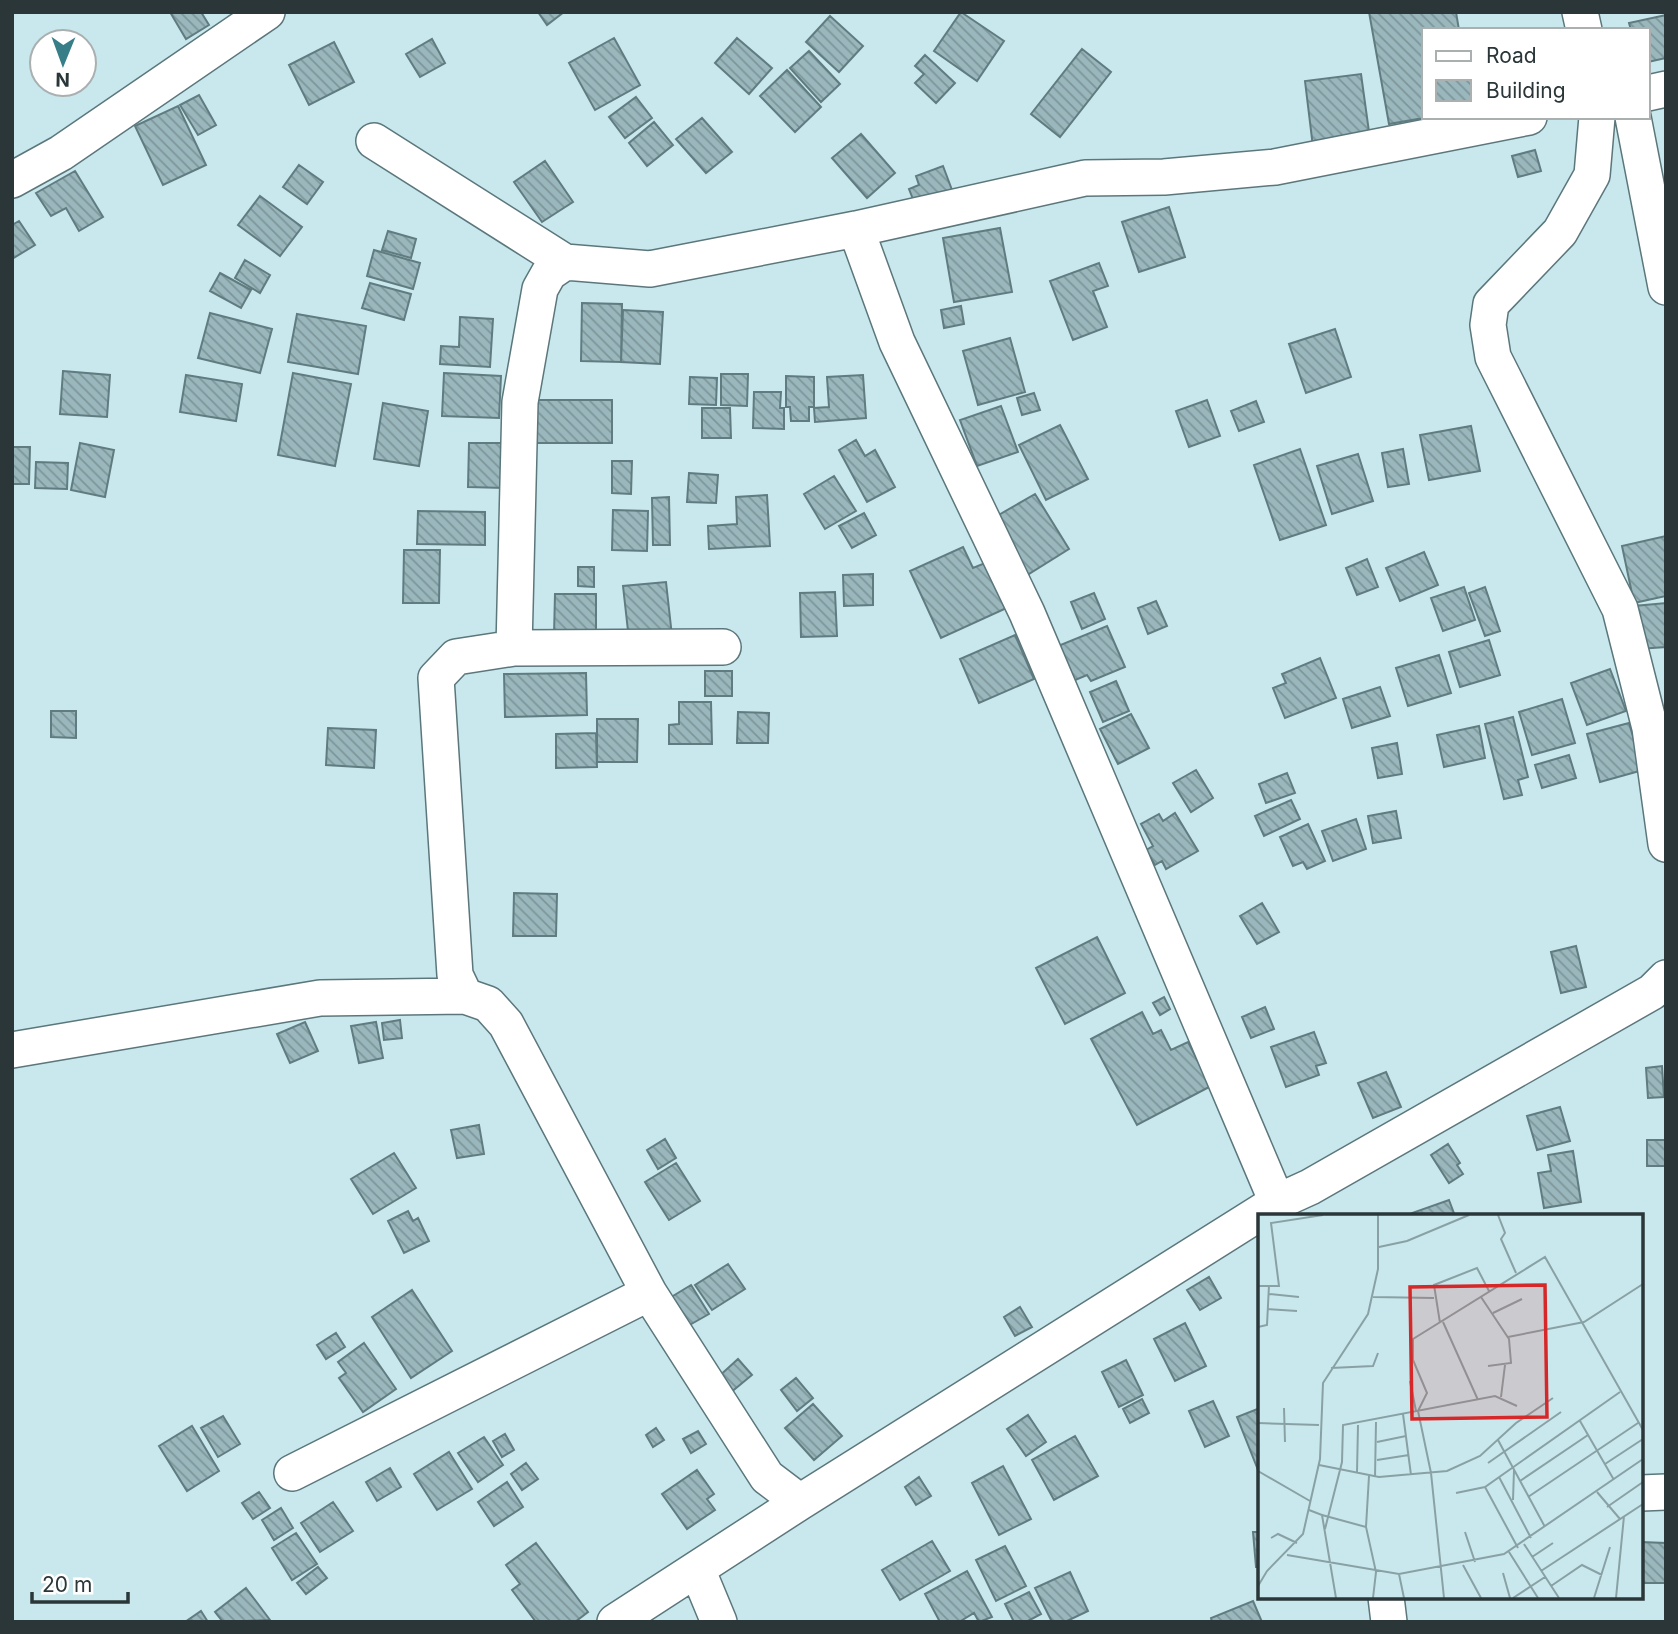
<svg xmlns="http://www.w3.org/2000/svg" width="1678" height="1634" viewBox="0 0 1678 1634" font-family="Inter,sans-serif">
<defs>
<pattern id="building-back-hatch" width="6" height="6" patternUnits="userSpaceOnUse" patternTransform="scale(1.75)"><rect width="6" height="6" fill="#99b7bc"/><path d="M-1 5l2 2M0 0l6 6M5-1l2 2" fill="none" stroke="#7d969a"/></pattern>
</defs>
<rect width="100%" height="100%" fill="#c9e8ed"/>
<!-- building -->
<path fill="url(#building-back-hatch)" stroke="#607c81" stroke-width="2" d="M170,12H201L209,25L186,39Z
M538,12H564L547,25Z
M961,12L1004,41L977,81L934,51Z
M1369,12H1456L1459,30H1424V117H1429L1389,124Z
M1666,15V58L1648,62V30H1631L1629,23Z
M830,16L863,46L839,72L806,42Z
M614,38L640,85L595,110L569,63Z
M737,38L772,68L749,94L715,63Z
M432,39L445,63L420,77L406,54Z
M334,42L354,82L309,105L289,65Z
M1082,49L1111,72L1060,137L1031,114Z
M809,51L840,84L821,102L790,68Z
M925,55L955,83L936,103L915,83L924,74L915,66Z
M787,70L821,107L795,132L760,96Z
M1361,74L1370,139L1313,147L1305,81Z
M199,95L216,125L198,135L180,105Z
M636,97L652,118L625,138L609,117Z
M178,106L206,165L163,185L135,126Z
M702,118L732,152L706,173L676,139Z
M654,122L673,145L647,166L629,143Z
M861,134L895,173L867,198L832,158Z
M1535,150L1541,171L1518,177L1512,156Z
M545,161L573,202L542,222L514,182Z
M299,165L323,182L307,204L283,187Z
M943,166L955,198L918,212L909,189L919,185L916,176Z
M75,171L103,217L79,231L66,208L51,216L36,193Z
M260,196L302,227L280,256L238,225Z
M1169,207L1185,257L1139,272L1122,222Z
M19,221L35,245L12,259V225Z
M1000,228L1012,292L954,302L943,238Z
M388,231L416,239L411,258L382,250Z
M374,250L420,263L413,289L367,276Z
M245,260L270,275L260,293L235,278Z
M1099,263L1108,286L1093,291L1107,327L1073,340L1050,281Z
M220,273L251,290L241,308L210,291Z
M370,283L411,294L404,320L362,308Z
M582,303L622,304L621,362L581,361Z
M961,306L964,324L944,328L941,310Z
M623,310L663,312L660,364L621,362Z
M210,313L272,329L260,373L198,358Z
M297,314L366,326L358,374L288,362Z
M460,317L493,319L490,367L440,364L441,346L459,347Z
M1335,329L1351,377L1306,393L1289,344Z
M1010,338L1025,392L978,405L963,351Z
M63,371L110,375L107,417L60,414Z
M293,373L351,384L335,466L278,455Z
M444,373L501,376L499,418L442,416Z
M721,374H748L747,406L721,405Z
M186,375L242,384L236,421L180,412Z
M863,375L866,418L815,422L814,408L829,407L827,377Z
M786,376L814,377V407H809V421H791L790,407H786Z
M690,377L717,378L716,405L689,404Z
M754,392H781L780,408H784V429L753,428Z
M1034,393L1040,410L1022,415L1017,398Z
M532,400H612V443H532Z
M1207,400L1220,436L1189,447L1176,411Z
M1256,401L1264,422L1239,431L1231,411Z
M383,403L428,411L419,466L374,459Z
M1001,406L1018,452L977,466L960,420Z
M702,408H730L731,438H702Z
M1060,425L1088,479L1046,500L1019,445Z
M1471,426L1480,471L1429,480L1420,435Z
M856,440L865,456L875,450L895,487L867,502L839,450Z
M80,443L114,450L105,497L71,490Z
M469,443H504V488L468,487Z
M12,447H30L29,484H12Z
M1300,449L1326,525L1280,540L1254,465Z
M1403,449L1409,484L1388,487L1382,453Z
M1358,454L1373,501L1332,514L1317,466Z
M612,461H632L631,494L612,493Z
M36,462L68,463L67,489L35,488Z
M689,473L718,475L716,503L687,502Z
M834,476L856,511L825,529L804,494Z
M1035,494L1069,549L1024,577L990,520Z
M767,495L770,546L709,549L708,526L737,524L736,497Z
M669,497L670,545H653L652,498Z
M613,510L648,511L647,551L612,550Z
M418,511L485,512V545L417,544Z
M864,513L876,535L852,548L839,526Z
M1666,536V596L1634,603L1622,546Z
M963,547L973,568L990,561L1011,606L941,638L910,571Z
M404,550H440L439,603H403Z
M1424,552L1438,585L1400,601L1386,568Z
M1367,559L1378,587L1357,595L1346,568Z
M578,567H594V587L578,586Z
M873,574V605L844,606L843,575Z
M666,582L672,636L629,640L623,586Z
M1464,587L1475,620L1443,631L1431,598Z
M1485,587L1500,631L1485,636L1469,593Z
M835,592L837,636L801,637L800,593Z
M1094,593L1105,619L1082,629L1071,602Z
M555,594H596V636L554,635Z
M1156,601L1167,626L1148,634L1138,608Z
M1666,603V647L1638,649L1634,606Z
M1107,626L1125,667L1091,681L1087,675L1073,681L1058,646Z
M1015,635L1034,679L979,703L960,659Z
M1489,640L1500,675L1460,687L1449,652Z
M1439,655L1451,693L1408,706L1396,668Z
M1320,658L1336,698L1285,718L1273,688L1286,683L1282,674Z
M1610,669L1626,711L1587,725L1571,683Z
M705,671H732V696H705Z
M586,673L587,715L505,717L504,674Z
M1116,681L1129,711L1103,722L1090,692Z
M1380,687L1390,716L1352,728L1343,699Z
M1562,699L1575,743L1532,755L1519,712Z
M679,702H711L712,744H669V725L679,724Z
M51,711H76V738L51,737Z
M738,712L769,713L768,743H737Z
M1131,714L1149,748L1118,764L1100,729Z
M1513,717L1528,777L1518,780L1522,795L1504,799L1485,724Z
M597,719H638L637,762H597Z
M1629,723L1643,770L1600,782L1587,734Z
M1479,726L1485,758L1444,767L1437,735Z
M328,728L376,730L374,768L326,765Z
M596,733L597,767L556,768V734Z
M1397,743L1402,774L1378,778L1372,748Z
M1569,755L1576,778L1542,788L1535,765Z
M1196,770L1213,798L1191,812L1173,783Z
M1287,773L1295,793L1266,803L1259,784Z
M1291,800L1300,819L1264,836L1255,816Z
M1396,811L1401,838L1373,843L1368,816Z
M1175,813L1198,851L1166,869L1162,861L1155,865L1146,850L1153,846L1141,824L1159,814L1163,821Z
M1356,819L1366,849L1333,861L1322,831Z
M1308,824L1325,861L1307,869L1303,862L1293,866L1280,837Z
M514,893L557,894L556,936H513Z
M1262,903L1279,932L1257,944L1240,916Z
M1097,937L1125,993L1065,1024L1036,968Z
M1576,946L1586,987L1561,993L1551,952Z
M1164,997L1170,1009L1160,1015L1153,1003Z
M1265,1007L1274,1029L1251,1038L1242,1017Z
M1142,1012L1153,1034L1161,1030L1171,1050L1188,1042L1211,1086L1137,1125L1091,1039Z
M400,1020L402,1038L384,1040L382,1023Z
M305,1022L318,1051L290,1063L277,1034Z
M376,1022L383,1058L359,1063L351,1026Z
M1314,1032L1326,1063L1316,1066L1319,1075L1286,1087L1271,1047Z
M1662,1066L1664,1097L1648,1098L1646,1068Z
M1386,1072L1401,1107L1373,1118L1358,1083Z
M1560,1107L1570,1141L1537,1150L1527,1116Z
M479,1125L484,1154L457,1158L451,1130Z
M665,1139L676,1158L658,1169L647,1150Z
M1647,1140H1666V1166H1647Z
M1448,1144L1460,1163L1457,1165L1463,1174L1449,1183L1431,1155Z
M1573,1151L1581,1202L1544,1208L1538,1173L1551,1171L1548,1155Z
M394,1153L416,1188L373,1214L351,1179Z
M676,1163L700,1201L669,1220L645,1182Z
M1449,1200L1455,1216H1413L1412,1213Z
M408,1211L413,1221L418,1218L429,1241L404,1253L388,1221Z
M728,1264L745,1289L712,1310L695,1285Z
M1209,1277L1221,1298L1200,1310L1187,1290Z
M691,1285L709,1314L686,1327L668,1299Z
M412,1290L452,1351L411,1378L372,1317Z
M1020,1307L1032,1327L1015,1336L1004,1317Z
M1185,1323L1206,1366L1175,1381L1154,1339Z
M336,1333L345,1347L326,1359L317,1345Z
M364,1343L396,1389L363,1412L339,1378L346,1373L338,1362Z
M738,1359L752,1375L730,1393L717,1378Z
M1126,1360L1143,1395L1119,1407L1102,1372Z
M796,1378L813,1398L797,1411L781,1390Z
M1142,1399L1149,1413L1130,1423L1123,1409Z
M1213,1401L1229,1436L1205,1447L1189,1411Z
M813,1404L842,1436L814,1460L785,1428Z
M1260,1408V1475L1237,1417Z
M1028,1415L1046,1442L1026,1456L1007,1429Z
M223,1416L240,1444L218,1457L201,1428Z
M192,1426L219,1471L187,1491L159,1446Z
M656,1428L664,1440L653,1447L646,1435Z
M698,1431L706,1444L691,1453L683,1439Z
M505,1434L514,1450L502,1457L493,1441Z
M1075,1436L1098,1476L1054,1500L1032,1460Z
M484,1437L503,1465L478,1482L458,1453Z
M449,1452L472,1489L437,1510L414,1474Z
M526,1463L538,1479L522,1490L511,1474Z
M1003,1466L1031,1519L999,1535L972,1483Z
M390,1468L401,1487L377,1501L366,1482Z
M697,1470L714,1494L707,1499L715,1510L687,1529L662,1494Z
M919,1477L931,1496L916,1505L905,1487Z
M507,1482L523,1507L494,1526L478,1502Z
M259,1492L270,1508L253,1519L242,1503Z
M333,1502L353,1531L320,1552L301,1523Z
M281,1508L293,1528L274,1540L262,1520Z
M1253,1532H1260V1567H1256Z
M296,1533L317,1564L292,1580L272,1548Z
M932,1541L950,1571L900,1600L882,1570Z
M1641,1542L1666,1543V1583H1641Z
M536,1543L588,1612L575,1622H536L512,1590L520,1584L506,1565Z
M1005,1546L1026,1586L996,1601L976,1560Z
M318,1567L327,1578L306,1594L297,1583Z
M967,1571L992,1617L979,1622L974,1613L959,1622H940L925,1594Z
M1070,1572L1088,1611L1065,1622H1052L1035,1588Z
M246,1588L270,1620L223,1622L215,1612Z
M1029,1592L1041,1614L1026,1622H1014L1005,1604Z
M1253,1601L1262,1622H1212L1211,1618Z
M201,1611L208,1622H185Z"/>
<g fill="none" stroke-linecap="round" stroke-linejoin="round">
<defs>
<path id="minor" d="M1580,12L1584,30
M1648,93L1666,89
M1597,117L1592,175L1560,232L1491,304L1488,325L1493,357L1620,609L1650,728L1666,844
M1633,117L1666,287
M374,141L565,262L650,269L856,229L1085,178L1164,177L1275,167L1529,117
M12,180L61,153L267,12
M856,229L897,342L1027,613L1277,1202
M723,647L514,648L456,657L436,678L455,975L465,996L488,1004L506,1024L649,1293L767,1477L800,1502
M514,648L520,402L540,289L549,273L565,262
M12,1050L320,998L465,996
M292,1473L649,1293
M1641,1493L1666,1492
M697,1569L719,1622
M1386,1597L1389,1622
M615,1622L800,1502L1277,1202L1310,1187L1652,992L1666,978"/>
</defs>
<!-- minor casing -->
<use href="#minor" stroke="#5b777c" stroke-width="38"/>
<!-- minor -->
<use href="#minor" stroke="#fff" stroke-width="35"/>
</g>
<!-- overview -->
<g transform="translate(1258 1214)">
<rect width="385" height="385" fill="#c9e8ed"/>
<path fill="none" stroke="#89a1a5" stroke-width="2" d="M240,1L247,19L243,25L258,59M121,33L149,27L211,1M0,72H21L13,9L65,1M11,80L41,83M115,83L176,84M223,83L251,125L253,149L230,152M10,95L39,97M235,99L264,85M185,108L220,186M182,109L176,71L219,54L231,77M0,113L9,111L11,71M250,123L326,108L385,70M73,154L115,152L120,139M152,167L158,197M243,183L247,151M26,194L27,228M145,200L153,261M322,207L356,266M0,209L61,211M240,226L287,313M119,228L148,222M119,246L151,241M230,249L303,198M347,250L385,225M61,251L121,263L189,257L222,242L258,209L295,184M0,257L52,287M99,258L100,211M111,262L108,313L118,358L115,384M117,263L118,208M241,263L273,324M262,267L330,221M227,273L260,334M339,278L362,305M198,279L227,273L362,178M270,283L380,209M255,286L256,256M349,293L385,268M51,296L64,301L78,384M64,301L108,313M67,315L84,248L85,211L237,182L259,192M207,318L217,348M13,324L20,320L39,329M266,330L301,384M251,338L280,384M29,341L141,360L246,340L385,245M274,343L295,329M205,351L223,384M283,357L385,290M245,359L252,384M141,360L146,384M0,372L9,357L45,320L62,245L65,169L110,100L120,55V1M293,372L324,351L344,361M186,384L173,259L160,197L169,179L155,146V125L287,43L385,216M255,384L287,363M336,384L352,333M358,384L366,302"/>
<path fill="#d62828" fill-opacity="0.15" stroke="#d62828" stroke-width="3.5" d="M287,71L289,203L154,205L152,73Z"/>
<rect width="385" height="385" fill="none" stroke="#2a3638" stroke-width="3.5"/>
</g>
<!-- border -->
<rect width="1678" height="1634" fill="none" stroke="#2a3638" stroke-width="28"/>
<!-- legend -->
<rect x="1422" y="28" width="228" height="91" fill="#ffffff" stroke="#aaafaf" stroke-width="2"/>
<rect x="1436" y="51" width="35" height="10" fill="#ffffff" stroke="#aaafaf" stroke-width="2"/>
<text x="1486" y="63" font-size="21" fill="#2a3638">Road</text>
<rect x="1436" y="80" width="35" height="21" fill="url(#building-back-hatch)" stroke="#aaafaf" stroke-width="2"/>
<text x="1486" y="98" font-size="21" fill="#2a3638">Building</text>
<!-- north arrow -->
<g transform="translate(63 63) rotate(181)"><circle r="33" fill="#ffffff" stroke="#aaafaf" stroke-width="2"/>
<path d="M0-5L12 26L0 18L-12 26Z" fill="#387e89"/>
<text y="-10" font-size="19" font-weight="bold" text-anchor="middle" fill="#2a3638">N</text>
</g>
<!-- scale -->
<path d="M32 1592v10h96v-10" fill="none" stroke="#2a3638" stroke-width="3.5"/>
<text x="42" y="1592" font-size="21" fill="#2a3638" stroke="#ffffff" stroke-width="5" paint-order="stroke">20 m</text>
</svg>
